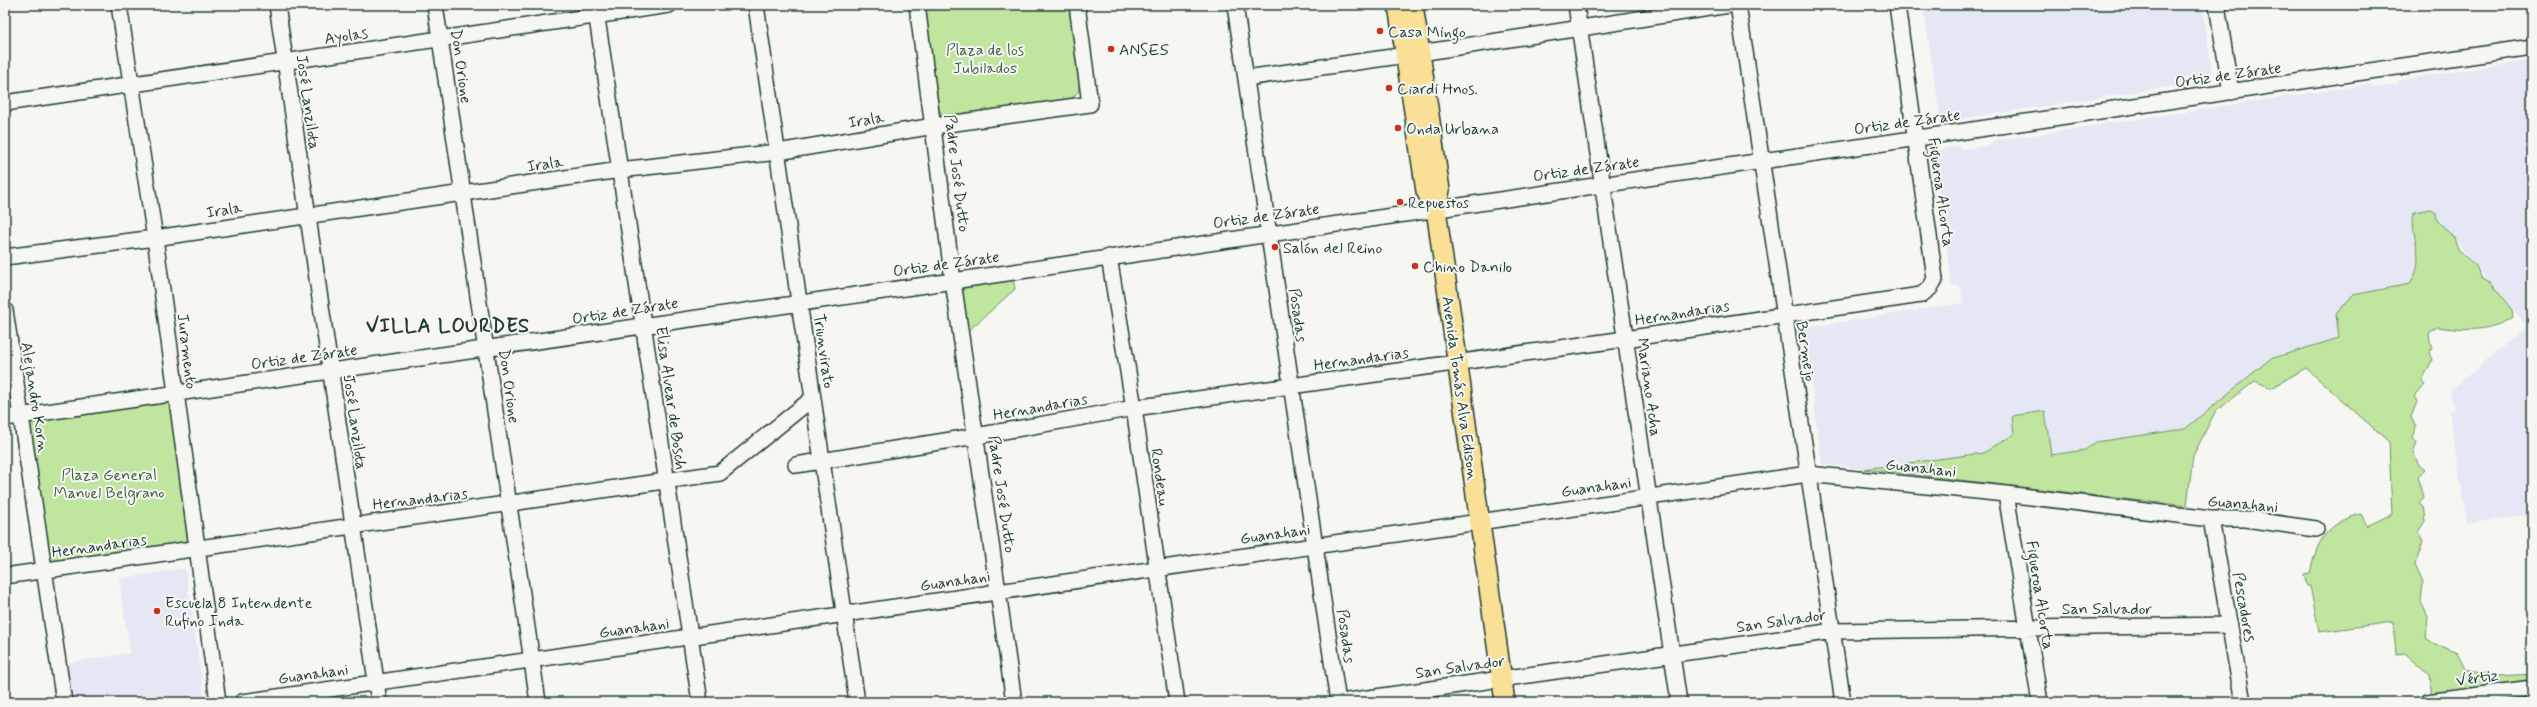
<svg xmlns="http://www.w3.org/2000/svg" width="2537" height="707" viewBox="0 0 2537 707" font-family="Mynerve,sans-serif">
<rect width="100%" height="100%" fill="#f6f6f2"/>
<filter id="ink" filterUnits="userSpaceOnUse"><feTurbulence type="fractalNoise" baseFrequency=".025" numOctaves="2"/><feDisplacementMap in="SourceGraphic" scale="8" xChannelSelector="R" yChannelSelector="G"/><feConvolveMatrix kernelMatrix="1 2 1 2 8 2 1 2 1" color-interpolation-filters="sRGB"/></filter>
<g filter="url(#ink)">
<!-- built -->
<path fill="#e5e8f4" d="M1923,5H2202L2213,75L2209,81L1941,122Z
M2532,60V515L2467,523L2449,411L2454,409L2450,391L2527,326L2437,220L2436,213L2430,209L2420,211L2413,217L2418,244V273L2410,286L2336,314L2339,338L2270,360L2185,429L2096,442L2085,450L2050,455L2045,411L1983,453L1864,469L1822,464L1804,328L1963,303L1960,285L1952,286L1934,154L1937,150L1959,146L1962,149L1991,145L1992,141L2370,84L2375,88L2399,84V80Z
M185,568L204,694L199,700L186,702H72L66,663L130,653L119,579Z"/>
<!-- green -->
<path fill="#c0e59f" stroke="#70916a" d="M923,5H1069L1080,84L1078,92L1071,99L948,117L942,115L939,110Z
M2430,209L2436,213L2437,220L2454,238L2458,250L2476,266L2481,277L2490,282L2512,310L2513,317C2489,332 2465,331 2438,327L2429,333L2430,343L2433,347L2429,353L2432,360L2422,381L2426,385L2414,396L2417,402L2411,417L2416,428L2413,438L2417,443L2413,452L2419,465L2425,470L2418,477L2424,497L2419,503L2423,506L2425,521L2418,532L2423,542L2415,565L2423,583L2421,602L2428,617L2426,638L2433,643L2457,653L2465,669L2499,676L2532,674V682L2433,695L2430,675L2405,653L2396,654L2393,622L2319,632L2310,586H2307L2304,574L2310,573C2317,541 2326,523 2361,514L2367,526L2392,514L2389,442L2306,368L2271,388L2255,381L2215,412L2193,456L2187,506L1864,469L1983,453L2014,434L2012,416L2045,411L2051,455L2085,450L2096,442L2185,429L2270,359L2339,338L2336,314L2353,295L2410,284C2428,258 2409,238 2414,212Z
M1013,279L1015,289L967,332L961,291L963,288Z
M175,394L198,550L44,570L21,416Z"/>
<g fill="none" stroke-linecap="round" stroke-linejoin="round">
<defs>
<path id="minor" d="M119,5L155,238L218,702
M277,5L379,702
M435,5L538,702
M595,5L700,702
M756,5L857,702
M917,5L953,281L1014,702
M1235,5L1338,702
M1576,5L1679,702
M1738,5L1843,702
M2217,5L2231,92
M1246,78L1420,53L1729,5
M5,103L669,5
M5,257L155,238L620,170L778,152L934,126L1090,104L1077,5
M1109,257L1134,408L1177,702
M5,310L64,702
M5,418L953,281L2532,47
M796,465L976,436L1134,408L1625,339L1921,295L1930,288L1935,279L1897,5
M2006,494L2040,702
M2211,519L2243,702
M5,576L720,473L813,398
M242,702L1808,474L2006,494L2211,519H2246L2316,529
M1341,702L1834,631L2230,625
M2428,702L2532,688"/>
<path id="major" d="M1398,5L1426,191L1436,209L1505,702
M1413,5L1440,190L1436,209"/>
</defs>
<!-- minor casing -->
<use href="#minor" stroke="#1f3d34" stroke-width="18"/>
<!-- major casing -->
<use href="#major" stroke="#1f3d34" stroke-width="22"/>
<!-- minor -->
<use href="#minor" stroke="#f6f6f2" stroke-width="15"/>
<!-- major -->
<use href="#major" stroke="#fadf96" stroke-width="19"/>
</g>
</g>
<!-- markers -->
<g fill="#c8321e" stroke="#f6f6f2" stroke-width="1.5">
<circle cx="1380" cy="31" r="4"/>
<circle cx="1111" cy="49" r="4"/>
<circle cx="1389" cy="88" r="4"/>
<circle cx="1398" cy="128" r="4"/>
<circle cx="1400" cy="202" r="4"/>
<circle cx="1275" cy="247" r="4"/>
<circle cx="1415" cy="266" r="4"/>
<circle cx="157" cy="611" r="4"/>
</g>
<g text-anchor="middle" stroke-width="4" stroke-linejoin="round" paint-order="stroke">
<!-- poi labels -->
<g font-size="16" fill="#1f3d34" stroke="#f6f6f2" text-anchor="start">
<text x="1388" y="37">Casa Mingo</text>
<text x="1119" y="55">ANSES</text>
<text x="1397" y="94">Ciardi Hnos.</text>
<text x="1406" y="134">Onda Urbana</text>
<text x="1408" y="208">Repuestos</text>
<text x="1283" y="253">Salón del Reino</text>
<text x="1423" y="272">Chino Danilo</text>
<text x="165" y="608">Escuela 8 Intendente<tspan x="165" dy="18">Rufino Inda</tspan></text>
</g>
<!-- street labels -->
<g font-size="16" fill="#1f3d34" stroke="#f6f6f2">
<text transform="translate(346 35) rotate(-8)" y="6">Ayolas</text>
<text transform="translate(462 66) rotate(82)" y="6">Don Orione</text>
<text transform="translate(2228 74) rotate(-8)" y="6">Ortiz de Zárate</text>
<text transform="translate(309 102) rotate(82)" y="6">José Lanzilota</text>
<text transform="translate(866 119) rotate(-9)" y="6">Irala</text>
<text transform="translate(1907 121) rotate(-8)" y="6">Ortiz de Zárate</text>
<text transform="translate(545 163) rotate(-8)" y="6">Irala</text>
<text transform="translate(1586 168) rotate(-8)" y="6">Ortiz de Zárate</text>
<text transform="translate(958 173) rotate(83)" y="6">Padre José Dutto</text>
<text transform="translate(1942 192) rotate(82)" y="6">Figueroa Alcorta</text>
<text transform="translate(224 209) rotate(-9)" y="6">Irala</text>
<text transform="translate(1266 215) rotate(-8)" y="6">Ortiz de Zárate</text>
<text transform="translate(946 263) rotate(-8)" y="6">Ortiz de Zárate</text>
<text transform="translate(625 310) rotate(-9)" y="6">Ortiz de Zárate</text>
<text transform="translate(1682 312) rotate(-9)" y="6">Hernandarias</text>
<text transform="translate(1299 315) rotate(82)" y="6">Posadas</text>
<text transform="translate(188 351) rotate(83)" y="6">Juramento</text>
<text transform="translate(825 351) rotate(82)" y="6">Triunvirato</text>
<text transform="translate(1807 351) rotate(81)" y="6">Bermejo</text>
<text transform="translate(304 356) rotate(-8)" y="6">Ortiz de Zárate</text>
<text transform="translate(1361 358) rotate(-8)" y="6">Hernandarias</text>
<text transform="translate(510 386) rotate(82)" y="6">Don Orione</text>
<text transform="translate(1650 387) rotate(82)" y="6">Mariano Acha</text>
<text transform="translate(1461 388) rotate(82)" y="6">Avenida Tomás Alva Edison</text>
<text transform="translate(36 397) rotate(81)" y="6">Alejandro Korn</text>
<text transform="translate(672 398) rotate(82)" y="6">Elisa Alvear de Bosch</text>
<text transform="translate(1040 406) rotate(-10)" y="6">Hernandarias</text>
<text transform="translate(356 422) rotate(82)" y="6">José Lanzilota</text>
<text transform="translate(1921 467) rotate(6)" y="6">Guanahani</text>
<text transform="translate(1161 477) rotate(82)" y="6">Rondeau</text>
<text transform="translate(1596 486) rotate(-8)" y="6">Guanahani</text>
<text transform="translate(1003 494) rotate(82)" y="6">Padre José Dutto</text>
<text transform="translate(420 498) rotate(-7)" y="6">Hernandarias</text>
<text transform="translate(2243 503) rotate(5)" y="6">Guanahani</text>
<text transform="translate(1275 533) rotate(-8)" y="6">Guanahani</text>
<text transform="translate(99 545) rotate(-8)" y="6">Hernandarias</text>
<text transform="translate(955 580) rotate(-8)" y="6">Guanahani</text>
<text transform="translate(2041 595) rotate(81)" y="6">Figueroa Alcorta</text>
<text transform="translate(2245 607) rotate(80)" y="6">Pescadores</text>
<text x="2107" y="614">San Salvador</text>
<text transform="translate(1781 620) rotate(-8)" y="6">San Salvador</text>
<text transform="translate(634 627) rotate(-8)" y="6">Guanahani</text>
<text transform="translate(1347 636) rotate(82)" y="6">Posadas</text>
<text transform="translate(1460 666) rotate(-8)" y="6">San Salvador</text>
<text transform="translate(313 673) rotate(-8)" y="6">Guanahani</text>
<text transform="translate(2477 677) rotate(-8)" y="6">Vértiz</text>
</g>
<!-- park labels -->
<g font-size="16" fill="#3f5f49" stroke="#f6f6f2">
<text x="985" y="55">Plaza de los<tspan x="985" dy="18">Jubilados</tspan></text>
<text x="109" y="480">Plaza General<tspan x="109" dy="18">Manuel Belgrano</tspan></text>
</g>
<!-- district labels -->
<g font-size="20" font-weight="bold" letter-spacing="1" fill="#1f3d34" stroke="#f6f6f2">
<text x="448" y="332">VILLA LOURDES</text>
</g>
</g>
<!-- margin -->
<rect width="2537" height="707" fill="none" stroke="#f6f6f2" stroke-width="20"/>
<rect x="10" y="10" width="2517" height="687" fill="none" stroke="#1f3d34" stroke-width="1.5" filter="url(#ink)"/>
</svg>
